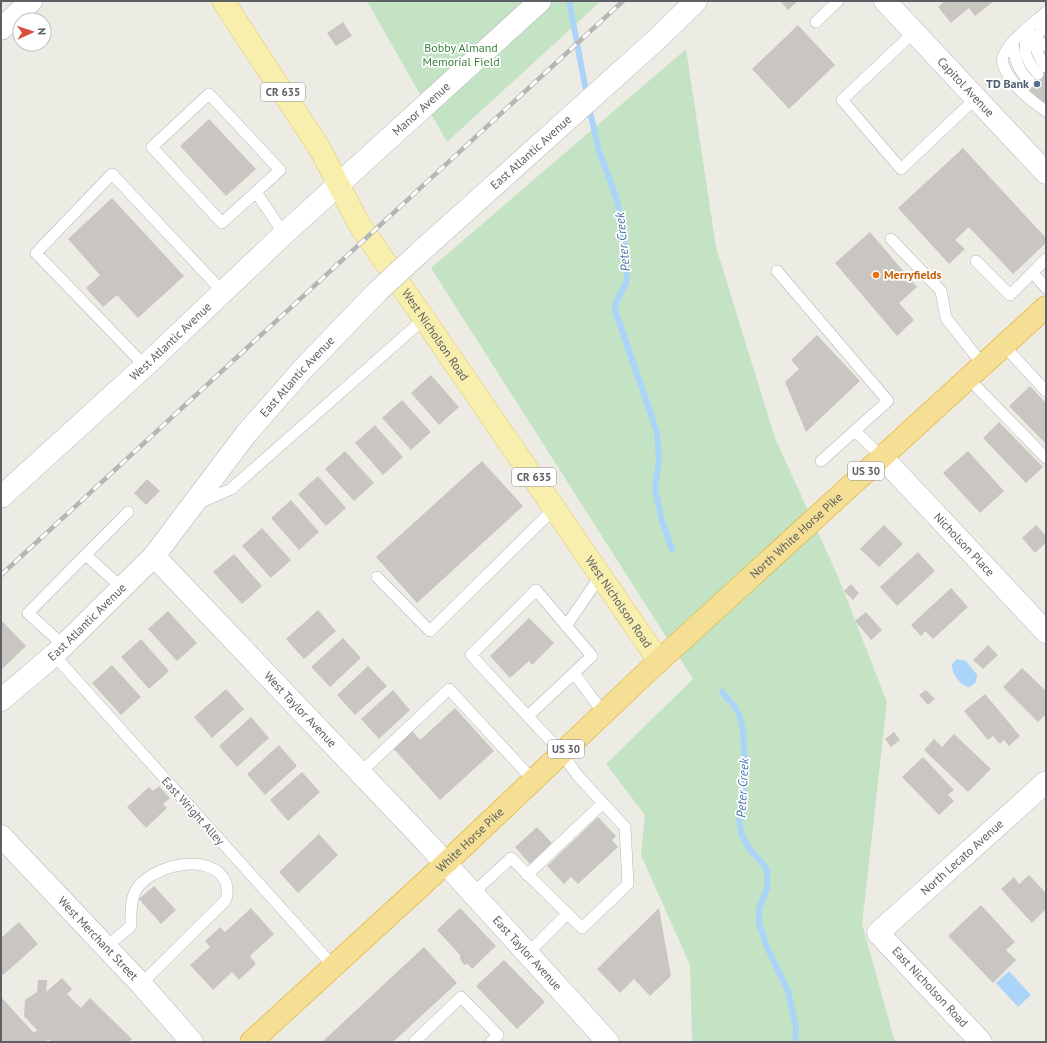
<svg xmlns="http://www.w3.org/2000/svg" width="1047" height="1043" viewBox="0 0 1047 1043" font-family="'PT Sans',sans-serif">
<rect width="100%" height="100%" fill="#edece4"/>
<!-- green -->
<path fill="#c3e3c4" d="M367,1H601L447,142Z
M686,49L716,247L775,438L837,574L887,702L862,924L895,1042H692L690,965L641,855L645,815L606,764L693,679L431,268Z"/>
<!-- water -->
<path fill="#aad4f8" d="M957,659L966,661L977,675L976,682L970,687C961,687 951,673 952,664Z
M1009,971L1031,995L1018,1007L996,983Z"/>
<g fill="none" stroke-linecap="round" stroke-linejoin="round">
<!-- stream -->
<path stroke="#aad4f8" stroke-width="6" d="M569,1L587,96
M589,107L599,151L616,197L622,222L627,273L626,283L615,304L616,313L657,432L659,459L655,489L662,521L672,549
M722,692L735,707L740,717L743,732L746,776L739,816L741,833L749,848L767,869V889L759,909V923L767,947L788,991L796,1028L795,1042"/>
</g>
<!-- building -->
<path fill="#c9c6c2" d="M780,1H798L788,10Z
M945,1H992L993,2L975,16L969,8L951,23L938,7Z
M343,22L352,36L336,46L327,33Z
M798,25L835,65L789,109L752,69Z
M1046,67V101L1043,104L1025,86Z
M209,119L256,169L226,196L180,146Z
M963,148L1046,238V243L1013,274L969,227L955,240L965,249L949,264L898,208Z
M112,198L184,276L138,318L117,295L103,307L86,288L100,275L68,239Z
M870,232L917,287L899,303L914,320L897,336L835,263Z
M817,335L860,381L806,432L785,382L799,369L791,360Z
M431,375L459,407L439,425L411,393Z
M1030,386L1046,403V444L1009,406Z
M402,400L431,432L411,450L382,418Z
M999,422L1043,467L1026,483L983,438Z
M375,425L403,457L383,475L355,443Z
M345,451L374,483L354,501L325,469Z
M968,451L1004,491L980,513L943,473Z
M482,461L523,506L417,603L376,557Z
M318,476L346,508L326,526L298,494Z
M147,479L160,491L146,505L134,493Z
M291,500L319,532L299,550L271,518Z
M884,525L903,544L879,567L860,549Z
M1036,525L1046,536V543L1035,553L1022,538Z
M262,528L291,560L271,578L242,546Z
M918,552L935,571L897,606L880,587Z
M234,554L262,586L242,604L213,572Z
M851,584L859,593L853,600L844,591Z
M951,588L968,607L933,639L925,631L921,636L911,625Z
M318,610L336,631L304,659L286,639Z
M168,611L197,643L177,661L148,629Z
M866,612L882,630L871,640L855,621Z
M529,618L554,643L532,665L529,661L510,678L490,656Z
M1,620L26,646L1,670Z
M343,638L361,658L330,687L311,667Z
M141,639L169,671L149,689L121,657Z
M988,645L998,655L983,669L973,660Z
M112,665L141,697L121,715L92,683Z
M368,666L387,686L355,715L337,695Z
M1022,668L1046,691V714L1038,722L1003,687Z
M226,689L244,709L212,738L194,717Z
M393,690L410,710L379,739L361,719Z
M926,690L935,699L928,705L919,695Z
M985,694L1020,736L1009,746L1004,740L1000,744L993,736L988,740L964,711Z
M455,708L494,751L440,800L393,748L412,731L420,740Z
M251,717L269,738L237,767L219,746Z
M894,732L900,740L891,747L885,739Z
M954,734L991,769L968,792L924,750L934,739L942,747Z
M279,745L297,766L265,795L247,774Z
M923,757L954,790L948,795L954,801L939,815L902,777Z
M302,772L320,792L288,821L270,800Z
M159,786L170,798L163,804L167,808L146,828L127,807L149,787L153,791Z
M598,817L616,836L612,840L618,847L578,884L571,877L564,884L547,866Z
M537,827L552,843L530,864L515,847Z
M319,834L338,855L298,893L279,872Z
M1029,875L1046,893V909L1032,923L1001,889L1014,877L1019,884Z
M154,886L176,910L161,924L139,899Z
M981,905L1015,942L1006,950L1016,960L993,983L948,936Z
M251,908L274,934L250,956L256,964L239,980L232,972L213,990L190,965L210,947L205,941L220,927L225,932Z
M460,908L496,946L472,969L468,964L464,965L460,959V955L437,930Z
M659,908L671,976L650,996L634,979L620,993L597,969Z
M19,922L38,944L3,975L1,972V938Z
M424,947L457,983L393,1042H322Z
M504,960L545,1002L517,1029L476,986Z
M62,978L72,989L67,994L81,1008L90,998L132,1039L129,1042H51L48,1039L46,1042H1V997L34,1033L37,1030L24,1016L25,1000L37,992L38,980H47L46,992Z"/>
<g fill="none" stroke-linecap="round" stroke-linejoin="round">
<defs>
<path id="lane" d="M1046,12C1033,24 1004,44 1002,61C1008,83 1028,99 1046,111
M816,22L838,1
M1046,24C1031,41 1033,49 1046,67
M1029,29C1022,50 1024,58 1038,74
M914,32L842,100L901,169L976,98
M1013,42C1014,59 1018,70 1030,82
M1046,43V46
M209,94L280,170L222,223L152,147Z
M256,192L284,234
M891,239L941,291L946,318L983,365
M976,261L1010,295L1046,259
M777,271L888,401L821,461
M1033,273L1046,288
M1004,346L1046,391
M145,366L36,253L112,174L223,292
M969,379L1046,458
M855,431L882,457
M199,503L231,489L425,318
M86,555L122,588
M377,577L430,631L556,507
M566,626L601,575
M64,646L28,613L128,512
M54,655L333,966
M574,673L604,714
M360,773L449,689L533,780
M527,875L603,803
M473,893L511,858L582,928L628,884L625,827L577,775L562,753L471,655L536,590L592,656L528,716
M106,947L131,926C131,915 130,902 135,892C148,865 214,850 226,883C228,890 228,895 225,901L141,984
M528,953L567,914
M414,1042L461,997L498,1035L491,1042"/>
<g id="street">
<path d="M1,29L31,1"/>
<path id="s1" d="M882,457L1046,632"/>
<path id="s2" d="M154,556L427,843L608,1042"/>
<path id="s3" d="M1,836L141,984L192,1042"/>
<path id="s4" d="M981,1042L878,933L1046,782"/>
</g>
<g id="secondary">
<path id="s5" d="M885,1L1046,173"/>
<path id="s6" d="M418,254L656,40L696,1"/>
<path id="s7" d="M1,497L145,366L284,234L540,1"/>
<path id="s8" d="M1,700L54,655L154,556L246,434L302,370L378,291"/>
</g>
<g id="primary">
<path id="s9" d="M223,1L320,149L359,224L659,661"/>
</g>
<g id="highway">
<path id="s10" d="M251,1042L446,863L646,673L1046,307"/>
</g>
</defs>
<!-- lane casing -->
<use href="#lane" stroke="#b5b6ba" stroke-width="12"/>
<!-- street casing -->
<use href="#street" stroke="#b5b6ba" stroke-width="23"/>
<!-- secondary casing -->
<use href="#secondary" stroke="#b3b6bb" stroke-width="23"/>
<!-- primary casing -->
<use href="#primary" stroke="#e6c565" stroke-width="23"/>
<!-- highway casing -->
<use href="#highway" stroke="#e0a512" stroke-width="23"/>
<!-- lane -->
<use href="#lane" stroke="#fff" stroke-width="11"/>
<!-- street -->
<use href="#street" stroke="#fff" stroke-width="22"/>
<!-- secondary -->
<use href="#secondary" stroke="#fff" stroke-width="22"/>
<!-- primary -->
<use href="#primary" stroke="#f8eeae" stroke-width="22"/>
<!-- highway -->
<use href="#highway" stroke="#f4df94" stroke-width="22"/>
<defs>
<path id="rail" d="M1,575L623,1"/>
</defs>
<!-- rail casing -->
<use href="#rail" stroke="#b4b5b5" stroke-width="4.5"/>
<!-- rail -->
<use href="#rail" stroke="#fff" stroke-width="3" stroke-dasharray="9" stroke-linecap="butt"/>
<defs>
<path id="secondary-bridge" d="M378,291L418,254"/>
</defs>
<!-- secondary-bridge casing -->
<use href="#secondary-bridge" stroke="#b3b6bb" stroke-width="23" stroke-linecap="butt"/>
<!-- secondary-bridge -->
<use href="#secondary-bridge" stroke="#fff" stroke-width="22"/>
</g>
<!-- markers -->
<circle fill="#5c6f8a" stroke="#fff" stroke-width="1.5" cx="1037" cy="84" r="4"/>
<circle fill="#e8710a" stroke="#fff" stroke-width="1.5" cx="876" cy="275" r="4"/>
<g text-anchor="middle" stroke-width="3.5" stroke-linejoin="round" paint-order="stroke">
<!-- shield labels -->
<g fill="#fff" stroke="#8d8f92" stroke-width="1">
<rect x="261" y="83" width="44" height="18" rx="3"/>
<rect x="848" y="462" width="36" height="18" rx="3"/>
<rect x="512" y="468" width="44" height="18" rx="3"/>
<rect x="548" y="740" width="36" height="18" rx="3"/>
</g>
<g font-size="11" font-weight="bold" fill="#5c5f64">
<text x="283" y="96">CR 635</text>
<text x="866" y="475">US 30</text>
<text x="534" y="481">CR 635</text>
<text x="566" y="753">US 30</text>
</g>
<!-- park labels -->
<g font-size="12" fill="#3c8341" stroke="#fff">
<text x="461" y="52">Bobby Almand<tspan x="461" dy="14">Memorial Field</tspan></text>
</g>
<!-- service labels -->
<g font-size="12" font-weight="bold" fill="#4e5e75" stroke="#fff" text-anchor="end">
<text x="1029" y="88">TD Bank</text>
</g>
<!-- street labels -->
<g font-size="12" fill="#5c5f64" stroke="#fff">
<text dy="4" stroke="none"><textPath href="#s5" startOffset="118">Capitol Avenue</textPath></text>
<text dy="4" stroke="none"><textPath href="#s7" startOffset="572">Manor Avenue</textPath></text>
<text dy="4" stroke="none"><textPath href="#s6" startOffset="152">East Atlantic Avenue</textPath></text>
<text dy="4" stroke="none"><textPath href="#s9" startOffset="396">West Nicholson Road</textPath></text>
<text dy="4" stroke="none"><textPath href="#s7" startOffset="230">West Atlantic Avenue</textPath></text>
<text dy="4" stroke="none"><textPath href="#s8" startOffset="440">East Atlantic Avenue</textPath></text>
<text dy="4" stroke="none"><textPath href="#s10" startOffset="744">North White Horse Pike</textPath></text>
<text dy="4" stroke="none"><textPath href="#s1" startOffset="120">Nicholson Place</textPath></text>
<text dy="4" stroke="none"><textPath href="#s9" startOffset="720">West Nicholson Road</textPath></text>
<text dy="4" stroke="none"><textPath href="#s8" startOffset="116">East Atlantic Avenue</textPath></text>
<text dy="4" stroke="none"><textPath href="#s2" startOffset="212">West Taylor Avenue</textPath></text>
<text transform="translate(193 811) rotate(48)" y="4">East Wright Alley</text>
<text dy="4" stroke="none"><textPath href="#s10" startOffset="298">White Horse Pike</textPath></text>
<text dy="4" stroke="none"><textPath href="#s4" startOffset="263">North Lecato Avenue</textPath></text>
<text dy="4" stroke="none"><textPath href="#s3" startOffset="141">West Merchant Street</textPath></text>
<text dy="4" stroke="none"><textPath href="#s2" startOffset="545">East Taylor Avenue</textPath></text>
<text transform="translate(930 987) rotate(47)" y="4">East Nicholson Road</text>
</g>
<!-- food labels -->
<g font-size="12" font-weight="bold" fill="#c56008" stroke="#fff" text-anchor="start">
<text x="884" y="279">Merryfields</text>
</g>
<!-- water labels -->
<g font-size="13" font-style="italic" fill="#4875a9" stroke="#fff">
<text transform="translate(622 242) rotate(-96)" y="5">Peter Creek</text>
<text transform="translate(742 788) rotate(-87)" y="5">Peter Creek</text>
</g>
</g>
<!-- border -->
<rect width="1047" height="1043" fill="none" stroke="#5c5f64" stroke-width="4"/>
<!-- north arrow -->
<g transform="translate(32 32) rotate(87)"><circle r="19" fill="#ffffff" stroke="#bebfc1"/>
<path d="M0-3L7 15L0 10L-7 15Z" fill="#db4d3d"/>
<text y="-6" font-size="11" font-weight="bold" text-anchor="middle" fill="#5c5f64">N</text>
</g>
</svg>
